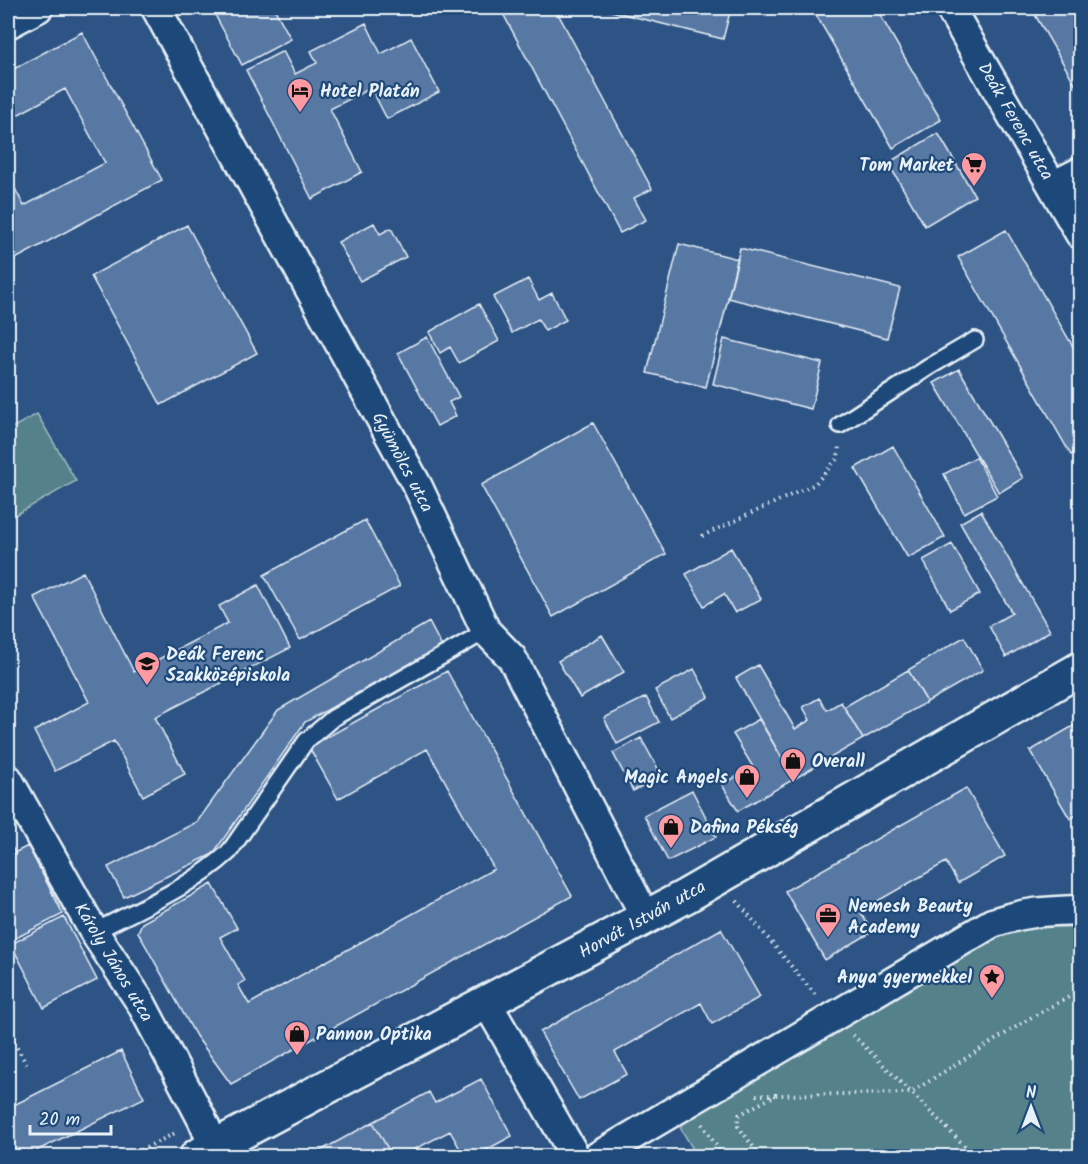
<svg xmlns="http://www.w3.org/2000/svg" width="1088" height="1164" viewBox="0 0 1088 1164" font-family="Kalam,sans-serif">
<rect width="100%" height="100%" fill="#2d5484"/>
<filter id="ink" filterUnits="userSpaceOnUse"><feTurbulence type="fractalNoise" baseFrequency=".0167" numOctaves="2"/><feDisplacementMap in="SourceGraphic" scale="12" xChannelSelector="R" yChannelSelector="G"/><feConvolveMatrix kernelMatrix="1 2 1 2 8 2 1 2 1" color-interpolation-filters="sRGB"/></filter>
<g filter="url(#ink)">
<!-- green -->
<path fill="#54818a" stroke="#9eb9c1" stroke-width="1.5" d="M37,414L76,481L8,519V430Z
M1008,926L1080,927V1156H697L678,1124Z"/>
<!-- building -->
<path fill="#5978a4" stroke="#e8f1f8" stroke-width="1.5" d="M220,8H274L291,39L242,65L213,11Z
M500,8H555L652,189L634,198L646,220L620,233Z
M599,8H731L723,39Z
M812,8H876L941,120L893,148Z
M1031,8H1080V95L1074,82Z
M366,23L381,54L411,38L439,92L387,119L371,88L330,109L362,172L312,199L246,70L283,51L295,74L317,63L311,51Z
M82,32L162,180L8,263V175L24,206L105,163L65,89L8,120V72Z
M938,133L975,196L925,226L888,163Z
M374,223L380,234L391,228L406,257L360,281L338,242Z
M187,225L257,353L161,405L91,276Z
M1006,230L1080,359V450L1071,455L958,257Z
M679,244L738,259L706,387L647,373Z
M740,248L900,288L887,338L728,298Z
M528,279L539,300L552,293L566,320L545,331L538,319L512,333L493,297Z
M479,304L499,341L459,363L450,347L440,353L429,332Z
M427,337L459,397L449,402L456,416L437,426L398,353Z
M724,339L822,363L811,409L713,384Z
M959,369L1023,478L999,493L934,383Z
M593,423L666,554L553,617L481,485Z
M893,446L945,537L908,558L855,468Z
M976,457L997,496L964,513L944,474Z
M981,511L1050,631L1006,657L989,626L1012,613L960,523Z
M365,520L400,586L300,640L264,575Z
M952,544L980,594L950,610L923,560Z
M731,548L761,599L735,613L724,594L704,606L686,574Z
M83,572L134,672L228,623L219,606L258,585L290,648L155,717L185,774L143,796L114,741L55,771L34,731L89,702L34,597Z
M429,622L442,647L305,722L213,854L124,897L108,867L197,822L278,710Z
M602,635L624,672L580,698L558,661Z
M964,637L983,670L927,702L908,670Z
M758,665L795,729L810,720L803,707L819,698L827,710L841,702L863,739L794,779L736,678Z
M694,669L709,697L670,718L655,690Z
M908,670L927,702L863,739L844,707Z
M447,671L572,896L231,1084L196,1036L138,932L142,923L212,884L237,928L220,937L245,981L238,985L249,1004L494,869L427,749L338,799L309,747Z
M646,697L659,722L617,744L604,718Z
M759,719L794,779L738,811L722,785L753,767L733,734Z
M1080,722V813L1070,819L1030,751Z
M641,738L662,776L633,791L613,753Z
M966,788L1005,856L958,883L946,862L860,911L872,932L825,960L785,891Z
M692,790L716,837L668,861L644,815Z
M8,839L15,853L8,856Z
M28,846L63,914L8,942V856Z
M64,917L97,980L44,1008L11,944Z
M721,929L760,997L712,1024L701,1003L615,1052L627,1074L579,1100L540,1032Z
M121,1051L144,1098L26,1156H19L8,1133V1108Z
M481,1079L512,1136L475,1156H464L450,1131L402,1156H392L373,1122L429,1092L435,1103Z
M373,1122L392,1156H321L318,1152Z"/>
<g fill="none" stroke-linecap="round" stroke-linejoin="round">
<defs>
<path id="service" d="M840,425L929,367L975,340
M94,932C140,908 191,887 229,852L306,741L333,718L486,631"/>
<path id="minor" d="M156,8L418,487L486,631L512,658L646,918
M950,8L1080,234
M8,24L38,8
M1054,185L1080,172
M8,779L94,932L141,1003L202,1119L218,1156
M487,1003L575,1156
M598,1156L992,923C1024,912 1047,911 1080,910"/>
<path id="secondary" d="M197,1156L686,896L1080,669"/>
</defs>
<!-- service casing -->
<use href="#service" stroke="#e8f1f8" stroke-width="20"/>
<!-- minor casing -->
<use href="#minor" stroke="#e8f1f8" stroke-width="33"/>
<!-- secondary casing -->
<use href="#secondary" stroke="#e8f1f8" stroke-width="38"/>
<!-- path -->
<path stroke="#e8f1f8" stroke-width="4" stroke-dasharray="1.5 4.5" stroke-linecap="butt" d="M702,536L815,484L838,458L839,444
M737,901L817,997
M8,1032L27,1065
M853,1035L975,1156
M756,1095H775
M702,1124L723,1156
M130,1156L177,1132
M760,1156L738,1126L739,1115L776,1095L910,1093L1032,1017L1080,991"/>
<!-- service -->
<use href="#service" stroke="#1f4a7a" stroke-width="15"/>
<!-- minor -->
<use href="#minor" stroke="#1f4a7a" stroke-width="28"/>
<!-- secondary -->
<use href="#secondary" stroke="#1f4a7a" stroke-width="33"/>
</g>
</g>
<!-- icons -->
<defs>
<symbol id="hotel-pin" viewBox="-11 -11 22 30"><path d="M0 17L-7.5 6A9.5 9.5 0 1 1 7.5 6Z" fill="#ff9aa2" stroke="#1f4a7a"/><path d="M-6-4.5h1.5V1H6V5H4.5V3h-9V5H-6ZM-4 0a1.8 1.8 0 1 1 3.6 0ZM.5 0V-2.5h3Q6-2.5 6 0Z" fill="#111"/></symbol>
<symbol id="supermarket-pin" viewBox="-11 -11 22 30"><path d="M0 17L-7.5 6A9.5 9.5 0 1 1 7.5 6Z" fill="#ff9aa2" stroke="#1f4a7a"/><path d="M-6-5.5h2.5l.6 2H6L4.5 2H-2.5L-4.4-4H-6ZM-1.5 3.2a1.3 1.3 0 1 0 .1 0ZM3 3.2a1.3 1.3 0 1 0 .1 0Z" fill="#111"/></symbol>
<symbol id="school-pin" viewBox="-11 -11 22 30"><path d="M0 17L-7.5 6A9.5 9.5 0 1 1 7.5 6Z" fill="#ff9aa2" stroke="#1f4a7a"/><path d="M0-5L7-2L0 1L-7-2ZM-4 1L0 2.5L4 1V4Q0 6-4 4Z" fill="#111"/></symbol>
<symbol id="shop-pin" viewBox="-11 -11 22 30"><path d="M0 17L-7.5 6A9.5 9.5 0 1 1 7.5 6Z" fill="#ff9aa2" stroke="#1f4a7a"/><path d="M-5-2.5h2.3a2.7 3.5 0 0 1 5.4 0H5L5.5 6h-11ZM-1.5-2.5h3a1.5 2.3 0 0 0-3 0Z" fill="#111"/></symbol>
<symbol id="office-pin" viewBox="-11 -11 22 30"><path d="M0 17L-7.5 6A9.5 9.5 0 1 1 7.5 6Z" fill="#ff9aa2" stroke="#1f4a7a"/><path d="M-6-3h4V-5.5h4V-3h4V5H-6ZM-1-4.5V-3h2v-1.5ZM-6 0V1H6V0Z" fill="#111"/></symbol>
<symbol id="sight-pin" viewBox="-11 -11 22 30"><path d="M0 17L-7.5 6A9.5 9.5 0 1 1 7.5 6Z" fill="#ff9aa2" stroke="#1f4a7a"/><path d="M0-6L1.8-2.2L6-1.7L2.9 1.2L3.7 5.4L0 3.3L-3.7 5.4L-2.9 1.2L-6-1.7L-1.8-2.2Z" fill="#111"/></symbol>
</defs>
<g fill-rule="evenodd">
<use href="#hotel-pin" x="285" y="76" width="30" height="40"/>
<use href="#supermarket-pin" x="959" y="150" width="30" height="40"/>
<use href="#school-pin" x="132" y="649" width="30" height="40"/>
<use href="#shop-pin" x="778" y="746" width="30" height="40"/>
<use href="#shop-pin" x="732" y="762" width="30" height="40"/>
<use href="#shop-pin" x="656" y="812" width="30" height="40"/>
<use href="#office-pin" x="813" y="901" width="30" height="40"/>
<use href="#sight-pin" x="977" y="962" width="30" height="40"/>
<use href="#shop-pin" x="282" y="1019" width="30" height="40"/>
</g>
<g text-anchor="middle" stroke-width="4.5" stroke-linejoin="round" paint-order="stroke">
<!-- poi labels -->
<g font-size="18" font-weight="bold" fill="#e8f1f8" stroke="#1f4a7a" text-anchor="start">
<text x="320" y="97">Hotel Platán</text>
<text x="954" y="171" text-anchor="end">Tom Market</text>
<text x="166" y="660">Deák Ferenc<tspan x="166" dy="21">Szakközépiskola</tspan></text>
<text x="812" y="767">Overall</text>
<text x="728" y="783" text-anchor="end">Magic Angels</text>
<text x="690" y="833">Dafina Pékség</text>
<text x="848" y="912">Nemesh Beauty<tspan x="848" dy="21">Academy</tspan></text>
<text x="972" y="983" text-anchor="end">Anya gyermekkel</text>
<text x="316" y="1040">Pannon Optika</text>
</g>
<!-- street labels -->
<g font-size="18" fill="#e8f1f8" stroke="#1f4a7a">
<text transform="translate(1016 121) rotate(60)" y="6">Deák Ferenc utca</text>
<text transform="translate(403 462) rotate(62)" y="6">Gyümölcs utca</text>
<text transform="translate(642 919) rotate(-29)" y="6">Horvát István utca</text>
<text transform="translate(114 962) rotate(59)" y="6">Károly János utca</text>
</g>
</g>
<!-- margin -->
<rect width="1088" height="1164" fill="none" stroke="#1f4a7a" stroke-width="30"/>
<rect x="15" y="15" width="1058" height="1134" fill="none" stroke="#e8f1f8" stroke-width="2" filter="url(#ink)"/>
<!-- north arrow -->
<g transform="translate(1031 1107)" stroke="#1f4a7a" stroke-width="4.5" paint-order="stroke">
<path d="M0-4.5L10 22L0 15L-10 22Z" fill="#e8f1f8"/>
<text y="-9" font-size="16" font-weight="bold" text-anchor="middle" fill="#e8f1f8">N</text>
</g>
<!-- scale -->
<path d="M30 1125v9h81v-9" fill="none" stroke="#e8f1f8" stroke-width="3"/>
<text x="39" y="1125" font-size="18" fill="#e8f1f8" stroke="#1f4a7a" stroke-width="4.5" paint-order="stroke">20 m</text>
</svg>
